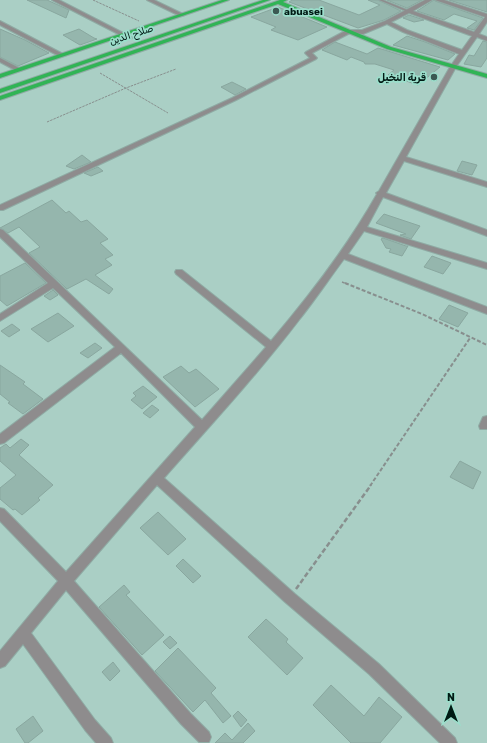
<svg xmlns="http://www.w3.org/2000/svg" width="487" height="743" viewBox="0 0 487 743" font-family="Rubik,Cairo,sans-serif">
<rect width="100%" height="100%" fill="#aacfc5"/>
<!-- building -->
<path fill="#95b6ad" stroke="#89a79f" d="M27,0H47L69,10L66,18Z
M292,0H319L359,15L380,5L368,0H378L401,11L384,20L358,28L289,2Z
M387,0H422L407,8Z
M434,0L435,1L483,18L474,30L467,28L477,21L454,14L444,20L417,11Z
M449,0H487V12Z
M278,7L327,27L298,40L271,30L276,27L251,17Z
M409,15L424,20L414,22L403,18Z
M0,29L25,40L49,53L18,66L0,57Z
M79,29L94,38L97,39L80,45L63,35Z
M407,36L425,42L455,54L448,60L393,45Z
M483,41L487,42V58L481,67L464,64L469,55L474,56Z
M335,42L367,54L378,48L440,67L418,85L388,75L394,70L375,64H365L364,62L351,57L347,60L322,50Z
M232,82L246,89L235,95L221,87Z
M82,155L91,162L74,169L66,166Z
M462,161L477,165L472,175L457,171Z
M98,167L103,171L91,176L84,173Z
M52,200L66,213L69,211L81,222L87,220L108,239L100,243L113,255L105,259L112,265L95,275L113,289L109,294L86,279L67,289L29,253L40,247L19,227L8,233L0,228Z
M384,214L420,226L411,239L400,235L406,234L376,223Z
M383,238L406,246H408L402,256L389,252L391,249L386,248L381,239Z
M432,256L451,263L443,274L424,267Z
M25,263L46,283L7,306L0,300V276Z
M53,290L58,295L50,300L44,296Z
M449,305L468,313L458,327L439,319Z
M58,313L74,326L48,342L31,329Z
M12,324L20,330L9,337L1,331Z
M95,343L102,348L88,358L80,353Z
M0,365L25,382L23,384L43,399L23,414L8,403L10,402L0,394Z
M181,366L189,373L196,369L219,389L195,407L163,377Z
M143,386L157,397L142,409L131,400L136,396L133,393Z
M152,405L159,410L150,418L143,413Z
M21,439L29,445L19,455L53,485L38,498L40,500L22,515L15,509L13,510L0,499V488L16,475L0,461V448L6,444L10,448Z
M460,461L481,472L473,489L450,477Z
M158,512L186,539L168,555L140,528Z
M183,559L201,576L193,583L176,566Z
M124,585L130,592L126,595L164,635L142,655L99,607Z
M266,619L288,639L286,642L303,658L287,675L248,637Z
M170,636L177,643L170,649L163,642Z
M178,648L216,688L211,693L231,716L223,723L205,700L193,712L155,671Z
M113,662L120,671L110,681L102,672Z
M331,685L364,716L379,697L402,717L380,743H351L313,705Z
M238,711L247,720L241,727L233,716Z
M33,716L43,731L28,743H25L16,729Z
M248,723L255,731L243,743H215L225,733L232,740Z"/>
<g fill="none" stroke-linecap="round" stroke-linejoin="round">
<defs>
<path id="lane" d="M379,0H383L410,11L408,12Z"/>
<path id="street" d="M52,0H59L133,38L128,39Z
M147,0H154L185,15L180,16Z
M425,0H432L413,11L474,32L485,17L435,0H444L487,14V22L479,34L487,37V41L477,37L456,67L406,157L487,182V187L404,161L386,193L487,230V236L383,197L367,227L487,263V269L364,231L348,254L487,307V314L344,259C329,279 315,300 299,320C257,375 210,426 164,478L295,594L379,664L455,738L457,743H440L369,674L285,602L157,485L74,581L191,714L209,732L211,737L209,742H199L181,724L66,590L31,633L95,720L111,738L113,743H96L85,730L23,644L5,666L0,668V651L58,581L0,521V508L4,509L66,572L195,427L121,353L4,443L0,444V434L115,347L53,288L0,321V314L48,283L0,237V229L3,230L202,420L266,347L176,274L175,272L176,270H182L271,341C310,295 347,247 377,194L376,193L379,191L450,67L459,54L403,32L387,24L363,34L350,33L312,53L317,58L316,59L236,100L3,210H0V205L232,98L310,58L305,53L306,52L347,30H362L385,21ZM409,13L472,36L462,50L407,30L391,22Z
M0,21L63,54L64,55L59,56L0,25Z
M0,58L21,69L22,70L17,71L0,62Z
M487,416V429H480L479,426L483,417Z"/>
<path id="fast" d="M222,0H229L0,78V74Z
M263,0H270L0,93V89Z
M280,0H287L283,2L391,47L487,74V78L387,49L278,4L0,100V96Z"/>
</defs>
<!-- lane casing -->
<use href="#lane" stroke="#8faba4" stroke-width="2"/>
<!-- street casing -->
<use href="#street" stroke="#8faba4" stroke-width="2"/>
<!-- fast casing -->
<use href="#fast" stroke="#8faba4" stroke-width="2"/>
<!-- path-far3 -->
<path stroke="#888f8e" stroke-width="1" stroke-dasharray="2.5 1" stroke-linecap="butt" d="M93,0L139,21
M100,73L168,113
M47,122L126,88L176,69"/>
<!-- path-far2 -->
<path stroke="#888f8e" stroke-width="1.5" stroke-dasharray="3 1.5" stroke-linecap="butt" d="M342,282L347,284"/>
<!-- path-far1 -->
<path stroke="#888f8e" stroke-width="2" stroke-dasharray="4 2" stroke-linecap="butt" d="M345,283L422,314L487,345
M370,486L470,338"/>
<!-- path -->
<path stroke="#888f8e" stroke-width="2.5" stroke-dasharray="5 2.5" stroke-linecap="butt" d="M296,589L371,485"/>
<!-- lane -->
<use href="#lane" fill="#8e8c8d" fill-rule="evenodd"/>
<!-- street -->
<use href="#street" fill="#8e8c8d" fill-rule="evenodd"/>
<!-- fast -->
<use href="#fast" fill="#30b455" fill-rule="evenodd"/>
</g>
<!-- markers -->
<g fill="#3b5952" stroke="#9bdecb" stroke-width="1.5">
<circle cx="276" cy="11" r="4"/>
<circle cx="434" cy="77" r="4"/>
</g>
<g text-anchor="middle" stroke-width="3.5" stroke-linejoin="round" paint-order="stroke">
<!-- far-poi labels -->
<g font-size="10" font-weight="bold" fill="#001a14" stroke="#9bdecb" text-anchor="start">
<text x="284" y="15">abuasei</text>
<text x="426" y="81" text-anchor="end">قرية النخيل</text>
</g>
<!-- far-street labels -->
<g font-size="10" fill="#001a14" stroke="#9bdecb">
<text transform="translate(131 34) rotate(-18)" y="4">صلاح الدين</text>
</g>
</g>
<!-- north arrow -->
<g transform="translate(451 707)" stroke="#9bdecb" stroke-width="3" paint-order="stroke">
<path d="M0-3L7 15L0 10L-7 15Z" fill="#001a14"/>
<text y="-6" font-size="11" font-weight="bold" text-anchor="middle" fill="#001a14">N</text>
</g>
</svg>
